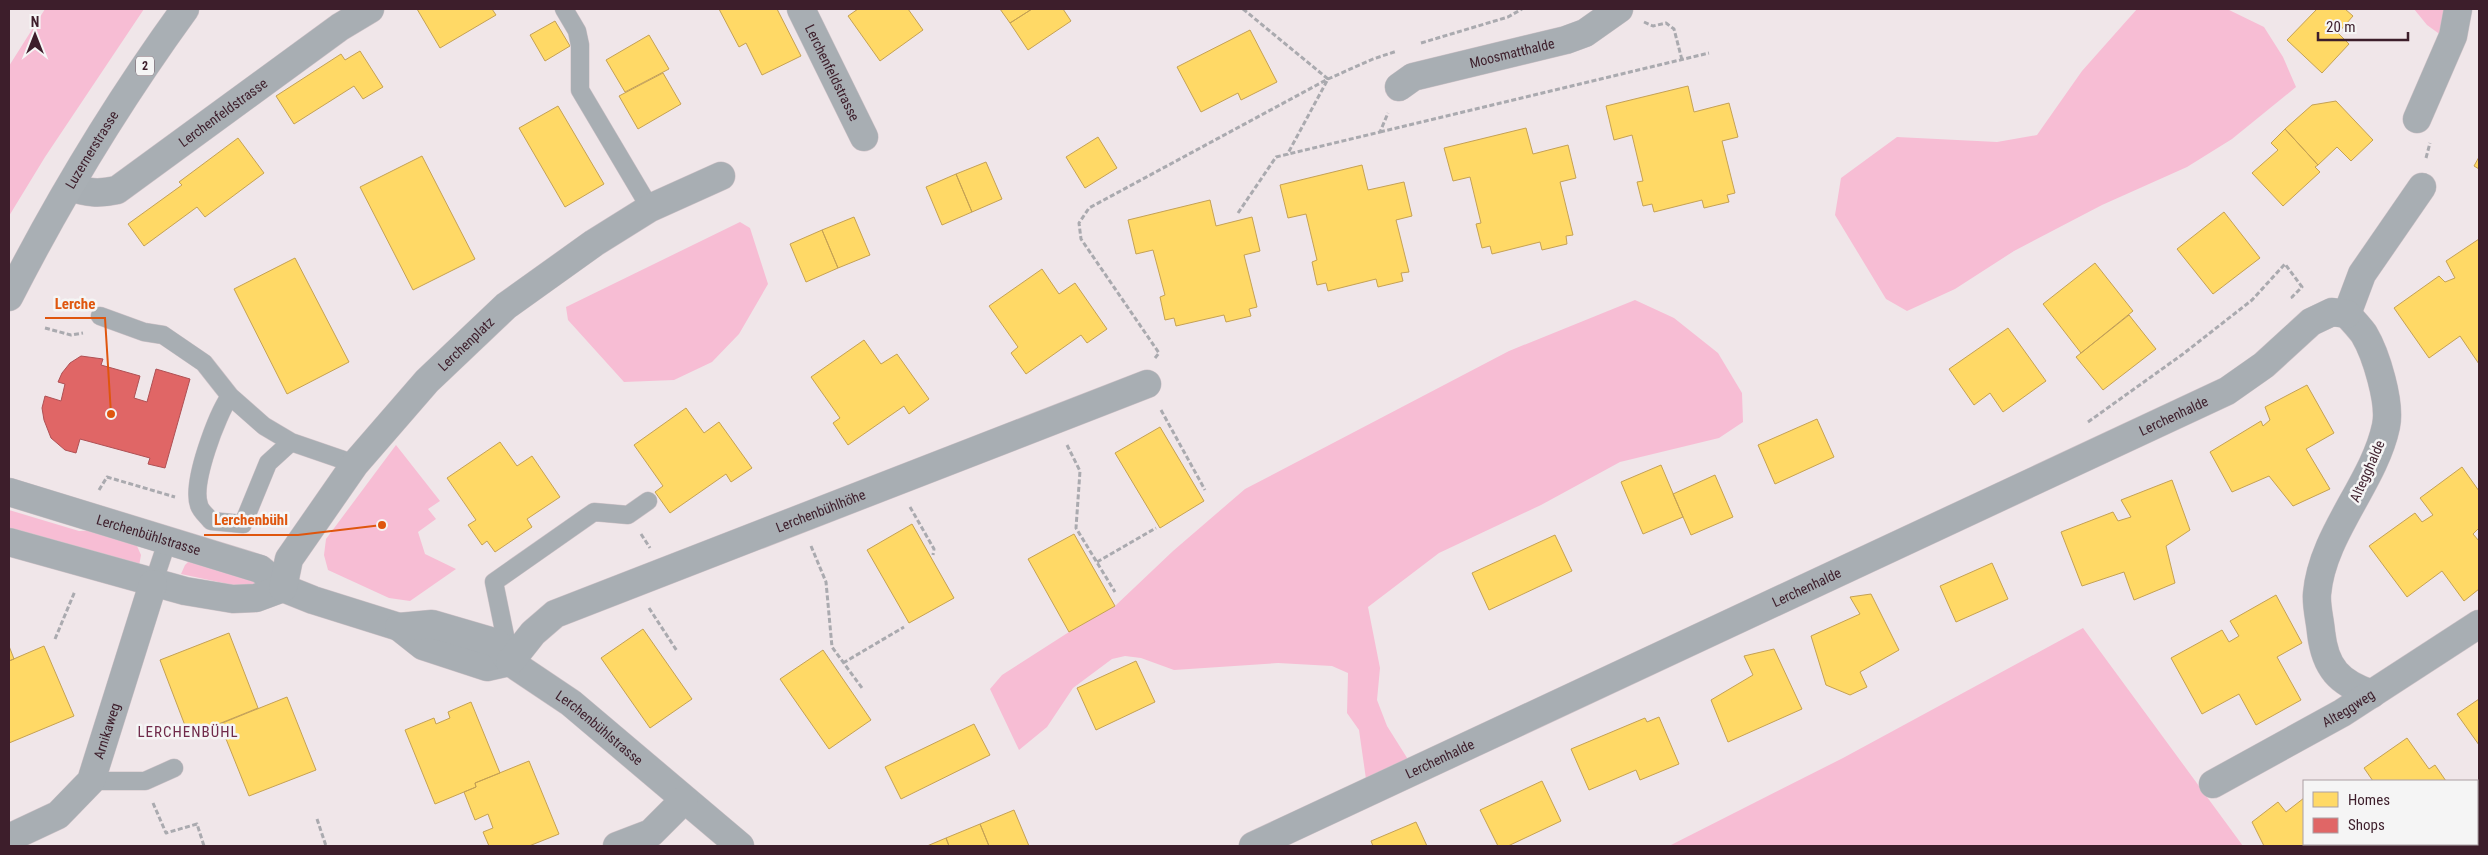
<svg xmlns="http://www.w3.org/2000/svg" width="2488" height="855" viewBox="0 0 2488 855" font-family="'Roboto Condensed',sans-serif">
<rect width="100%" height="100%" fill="#f0e6e9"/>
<!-- green -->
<path fill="#f7bdd4" d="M45,9H144L45,157L9,216V66Z
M2137,9H2227L2264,27L2283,57L2296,87L2232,139L2187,167L2102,205L2014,251L1955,289L1907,311L1886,299L1835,215L1841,178L1897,137L1997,142L2037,135L2082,71Z
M2414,9H2454L2445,38L2427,25Z
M740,222L750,228L768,284L739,334L712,362L674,380L624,382L568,320L566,307Z
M1635,300L1674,318L1718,353L1742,393L1743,422L1719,438L1620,462L1541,505L1439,553L1368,607L1380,668L1377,700L1387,726L1409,761L1366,779L1359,730L1347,713L1348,673L1332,666L1278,663L1174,670L1141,658L1125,656L1112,659L1073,688L1047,727L1019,750L990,689L1002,675L1069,632L1115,606L1173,551L1245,489L1509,351Z
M396,445L440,501L428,509L436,519L418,532L425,554L456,569L410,601L389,598L328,570L324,555L326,539Z
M9,510L79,531L100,530L137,546L141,555L139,566L9,529Z
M191,559L258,575L255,586H237L181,574L185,565Z
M2083,628L2243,846H1669L1843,758Z"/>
<!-- homes -->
<path fill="#ffd966" stroke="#c5a154" d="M417,9H492L496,15L440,48Z
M719,9H777L801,56L762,75L746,43L739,47Z
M858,9H908L923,30L880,61L848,16Z
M1000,9H1032L1010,23Z
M1032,9H1063L1071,21L1028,50L1010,23Z
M2317,9H2345L2353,16L2338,33L2349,44L2322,73L2287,40Z
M555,21L570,46L545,61L530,35Z
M1250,30L1277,82L1241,100L1238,93L1201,112L1177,67Z
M649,35L669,69L625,92L606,60Z
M360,51L383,87L363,99L354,86L294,124L276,96L341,54L345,60Z
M663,73L681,104L638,129L619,96Z
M1688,86L1694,112L1729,103L1738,137L1722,141L1735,193L1727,195L1729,202L1704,208L1702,200L1654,212L1652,204L1643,206L1637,182L1643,181L1632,135L1614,140L1606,106Z
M2336,101L2373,140L2351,161L2337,147L2318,165L2285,129L2312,105Z
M558,106L604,184L565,207L519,128Z
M1526,128L1533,154L1568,145L1576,178L1560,182L1573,235L1566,236L1567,244L1542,250L1540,242L1492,254L1490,246L1482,248L1476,224L1481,223L1470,177L1453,181L1444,148Z
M2285,129L2318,165L2315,167L2320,172L2283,206L2252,173L2278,150L2271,143Z
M1098,137L1117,168L1085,188L1066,157Z
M238,138L264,173L205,217L197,207L144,246L128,224L182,185L179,182Z
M422,156L475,259L413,290L360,187Z
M2479,157V169L2474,166Z
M986,162L1002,199L972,212L956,174Z
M1362,165L1368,190L1404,182L1412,216L1396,220L1409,272L1401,273L1403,281L1378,287L1376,279L1328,291L1326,283L1317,285L1312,262L1317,260L1306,214L1288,218L1280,185Z
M956,174L972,212L942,225L926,187Z
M1210,200L1216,226L1252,217L1260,251L1244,255L1257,307L1249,309L1251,316L1226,322L1224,315L1176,326L1174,318L1165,320L1160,297L1165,295L1153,250L1136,254L1128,220Z
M2224,212L2260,258L2213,294L2177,249Z
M854,217L870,255L838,268L822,230Z
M822,230L838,268L806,282L790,244Z
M2479,239V364L2460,336L2429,358L2394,308L2439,276L2445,282L2455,278L2446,261Z
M295,258L349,362L287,394L234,289Z
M2095,263L2133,311L2081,353L2043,304Z
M1042,269L1059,294L1075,283L1107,329L1087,343L1081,335L1026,374L1011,353L1018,347L989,306Z
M2129,315L2156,349L2103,390L2076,357Z
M2008,328L2046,381L2003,412L1990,393L1974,405L1949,369Z
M864,340L881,364L897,354L929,399L909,414L904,406L848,445L833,423L840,418L811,377Z
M2307,385L2334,433L2306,449L2330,489L2293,506L2269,476L2232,492L2210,452L2261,421L2263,426L2270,420L2265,407Z
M686,408L704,433L719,422L752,468L731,482L726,474L670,513L655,492L663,486L634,445Z
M1817,419L1834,457L1775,484L1758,445Z
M1160,427L1204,501L1160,528L1115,453Z
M500,442L517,466L532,456L560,497L527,519L532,527L495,552L487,541L482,545L468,525L476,520L447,478Z
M1661,465L1683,517L1643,534L1621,482Z
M2462,467L2479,491V528L2473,534L2479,541V589L2464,601L2442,571L2407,597L2369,546L2415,513L2422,522L2433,515L2420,498Z
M1715,475L1733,517L1691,535L1673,494Z
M2172,480L2190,530L2166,546L2175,583L2134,600L2124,572L2082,586L2061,532L2113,512L2118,521L2131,517L2121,500Z
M912,524L954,598L909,623L867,550Z
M1074,534L1115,606L1069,632L1028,559Z
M1555,535L1572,571L1489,610L1472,573Z
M1992,563L2008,599L1956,622L1940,586Z
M1871,594L1899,650L1860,672L1867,687L1850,695L1826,685L1811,636L1860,614L1850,597Z
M2276,595L2302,643L2277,657L2301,700L2256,725L2239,694L2202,714L2171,658L2222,630L2229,642L2239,636L2230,621Z
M643,629L692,699L650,728L601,658Z
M229,633L258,708L189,736L160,660Z
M9,646L14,659L9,661Z
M44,646L74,716L9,743V661Z
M1774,649L1802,709L1728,742L1711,700L1753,675L1744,656Z
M823,650L871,720L829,749L780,679Z
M1136,661L1155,702L1096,730L1077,688Z
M287,697L316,770L249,796L220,724Z
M2479,699V745L2457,714Z
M471,702L500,773L475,783L476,787L435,804L405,730L434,718L436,724L450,718L448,712Z
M1659,717L1679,764L1640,780L1636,770L1589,790L1571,749L1645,718L1647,722Z
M974,724L990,755L901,799L885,767Z
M2407,738L2429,769L2435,765L2446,781H2373L2364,768Z
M529,761L559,834L529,846H489L483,832L493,828L488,814L475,820L464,792L476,787L475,783Z
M1542,781L1561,821L1508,846H1498L1480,810Z
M2304,798V844H2358L2360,846H2264L2252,822L2278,802L2286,812Z
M1014,810L1029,846H989L980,824Z
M1416,822L1427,846H1373L1371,841Z
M980,824L989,846H949L946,838Z
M946,838L949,846H927Z
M2416,844H2428L2425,846H2418Z"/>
<!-- shops -->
<path fill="#e06666" stroke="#af5054" d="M81,356L103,359L101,365L140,376L134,398L147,402L156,369L190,379L165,468L148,464L150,458L80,439L76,453L65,450L51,438L44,420L42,408L45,396L61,401L65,384L58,382L62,373L70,363Z"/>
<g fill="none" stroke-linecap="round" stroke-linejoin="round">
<defs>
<path id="service" d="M564,9L577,31L580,45V90L650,208
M100,316L144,332L163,335L204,363L230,396L264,426L291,442L355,464
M230,396C217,415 191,483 199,505C200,510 207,516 211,521L243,524L268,463L291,442
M153,584L167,542
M509,655L494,582L594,512L628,515L648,501
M91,781H145L174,768"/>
<g id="minor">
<path id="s1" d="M801,9L864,137"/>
<path id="s2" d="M1399,87L1413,77L1566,40L1585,33L1619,9"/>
<path d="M2417,119L2453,36L2458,9"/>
<path id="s3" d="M70,187C87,193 99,194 117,190L340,27L370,9"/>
<path d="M2347,314C2352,320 2359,327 2364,334C2376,354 2391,403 2386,426C2374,483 2322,534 2317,594C2316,606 2320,620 2321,632C2325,668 2339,683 2372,694"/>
<path d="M2347,314L2362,274L2422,187"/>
<path id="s4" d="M9,492L260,569L283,588L313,600L399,627L423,646L487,667L510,662"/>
<path d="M9,542L185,591L233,599L256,598L283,588"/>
<path id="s5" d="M283,588L289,559L355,464L427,381L506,306L594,243L650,208L721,176"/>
<path id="s6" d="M399,627L432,624L497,643L510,662L571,703L740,846"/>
<path id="s7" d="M510,662L533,633L555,614L1147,384"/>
<path id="s8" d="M2213,784L2342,713L2479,624"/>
<path id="s9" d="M9,838L58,815L91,781L153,584"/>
<path d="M617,846L651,833L684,800"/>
<path id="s10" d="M1253,846L2227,391L2264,365L2311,322L2332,312L2347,314"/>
</g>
<g id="primary">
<path id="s11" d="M9,297C60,197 119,100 185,9"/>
</g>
</defs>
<!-- service casing -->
<use href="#service" stroke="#cfc3c8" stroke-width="19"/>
<!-- minor casing -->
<use href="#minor" stroke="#cfc3c8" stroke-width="29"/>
<!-- primary casing -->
<use href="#primary" stroke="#cfc3c8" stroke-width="29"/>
<!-- path -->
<path stroke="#aaaaaf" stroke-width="3" stroke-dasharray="5 2.5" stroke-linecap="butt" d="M1243,9L1328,79L1287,155
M1644,22L1653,26L1666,23L1674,29L1682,60
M1421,43L1508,17L1522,9
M1380,132L1709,53
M2426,158L2430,143
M1238,213L1276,157L1380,132L1388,113
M45,328L71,335L83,333
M1155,358L1159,353L1081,239L1079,223L1089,208L1328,79L1373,59L1397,51
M1161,410L1205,490
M2088,422L2183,354L2252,300L2285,264L2302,287L2292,297L2293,299
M1067,445L1080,471L1076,528L1115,592
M99,490L107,477L175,497
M910,507L934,549L933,555
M641,534L650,548
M811,546L826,582L832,647L862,688
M1097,562L1156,528
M649,608L677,651
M55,639L75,591
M843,663L904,627
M153,803L166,833L197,824L204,846
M317,819L326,846"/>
<!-- service -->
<use href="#service" stroke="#a8aeb3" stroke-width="18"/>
<!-- minor -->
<use href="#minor" stroke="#a8aeb3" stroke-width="28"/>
<!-- primary -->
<use href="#primary" stroke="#a9afb4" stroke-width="28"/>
</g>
<g text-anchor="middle" stroke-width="5" stroke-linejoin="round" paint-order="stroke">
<!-- shield labels -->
<rect fill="#f5f5f5" stroke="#745e68" stroke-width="1" x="136" y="56.5" width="18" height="19" rx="4"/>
<g font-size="12" font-weight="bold" fill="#3d1e2b">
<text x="145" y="70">2</text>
</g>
<!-- street labels -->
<g font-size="14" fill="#3d1e2b" stroke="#f5f5f5">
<text dy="5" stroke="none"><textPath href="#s2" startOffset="119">Moosmatthalde</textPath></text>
<text dy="5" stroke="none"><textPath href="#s1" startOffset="71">Lerchenfeldstrasse</textPath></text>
<text dy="5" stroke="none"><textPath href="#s3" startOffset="179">Lerchenfeldstrasse</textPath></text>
<text dy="5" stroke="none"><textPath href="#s11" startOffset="169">Luzernerstrasse</textPath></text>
<text dy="5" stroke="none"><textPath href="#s5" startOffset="309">Lerchenplatz</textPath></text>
<text dy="5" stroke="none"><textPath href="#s10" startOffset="1016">Lerchenhalde</textPath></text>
<text transform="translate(2367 471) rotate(-66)" y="5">Altegghalde</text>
<text dy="5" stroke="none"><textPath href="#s7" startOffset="351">Lerchenbühlhöhe</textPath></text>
<text dy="5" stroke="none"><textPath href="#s4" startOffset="146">Lerchenbühlstrasse</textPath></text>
<text dy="5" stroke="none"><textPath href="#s10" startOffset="611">Lerchenhalde</textPath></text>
<text dy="5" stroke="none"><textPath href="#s8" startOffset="155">Alteggweg</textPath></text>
<text dy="5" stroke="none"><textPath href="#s6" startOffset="235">Lerchenbühlstrasse</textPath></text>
<text dy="5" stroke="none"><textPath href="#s9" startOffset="154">Arnikaweg</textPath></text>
<text dy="5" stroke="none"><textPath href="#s10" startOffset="206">Lerchenhalde</textPath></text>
</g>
<!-- neighbourhood labels -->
<g font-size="15" letter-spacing="1" fill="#702a4a" stroke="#f5f5f5">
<text x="188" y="737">LERCHENBÜHL</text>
</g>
</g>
<!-- callouts -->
<path fill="none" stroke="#df560e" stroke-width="2" d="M111 414L105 318H45M382 525L298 535H204"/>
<g fill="#df560e" stroke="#f5f5f5" stroke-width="2">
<circle cx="111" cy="414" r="5"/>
<circle cx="382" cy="525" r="5"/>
</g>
<g font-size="15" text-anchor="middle" font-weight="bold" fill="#df560e" stroke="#f5f5f5" stroke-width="5" stroke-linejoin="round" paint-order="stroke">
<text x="75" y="309">Lerche</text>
<text x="251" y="525">Lerchenbühl</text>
</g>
<!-- border -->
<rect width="2488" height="855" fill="none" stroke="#3d1e2b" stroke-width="20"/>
<!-- legend -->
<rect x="2303" y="780" width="175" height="65" fill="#f5f5f5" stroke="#ab9fa4"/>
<rect x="2313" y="792" width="25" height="15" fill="#ffd966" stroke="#ab9fa4"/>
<text x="2348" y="805" font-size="15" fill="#3d1e2b">Homes</text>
<rect x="2313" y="818" width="25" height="15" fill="#e06666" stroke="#ab9fa4"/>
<text x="2348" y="830" font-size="15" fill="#3d1e2b">Shops</text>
<!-- north arrow -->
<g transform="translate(35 35)" stroke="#f5f5f5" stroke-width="4" paint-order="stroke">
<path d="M0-4L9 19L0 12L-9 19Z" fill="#3d1e2b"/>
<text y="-8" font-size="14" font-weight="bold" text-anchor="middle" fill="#3d1e2b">N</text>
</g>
<!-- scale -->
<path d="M2318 32v8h90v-8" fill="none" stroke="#3d1e2b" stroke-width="2.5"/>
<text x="2326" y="32" font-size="15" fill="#3d1e2b" stroke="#f5f5f5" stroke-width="4" paint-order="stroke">20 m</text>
</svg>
